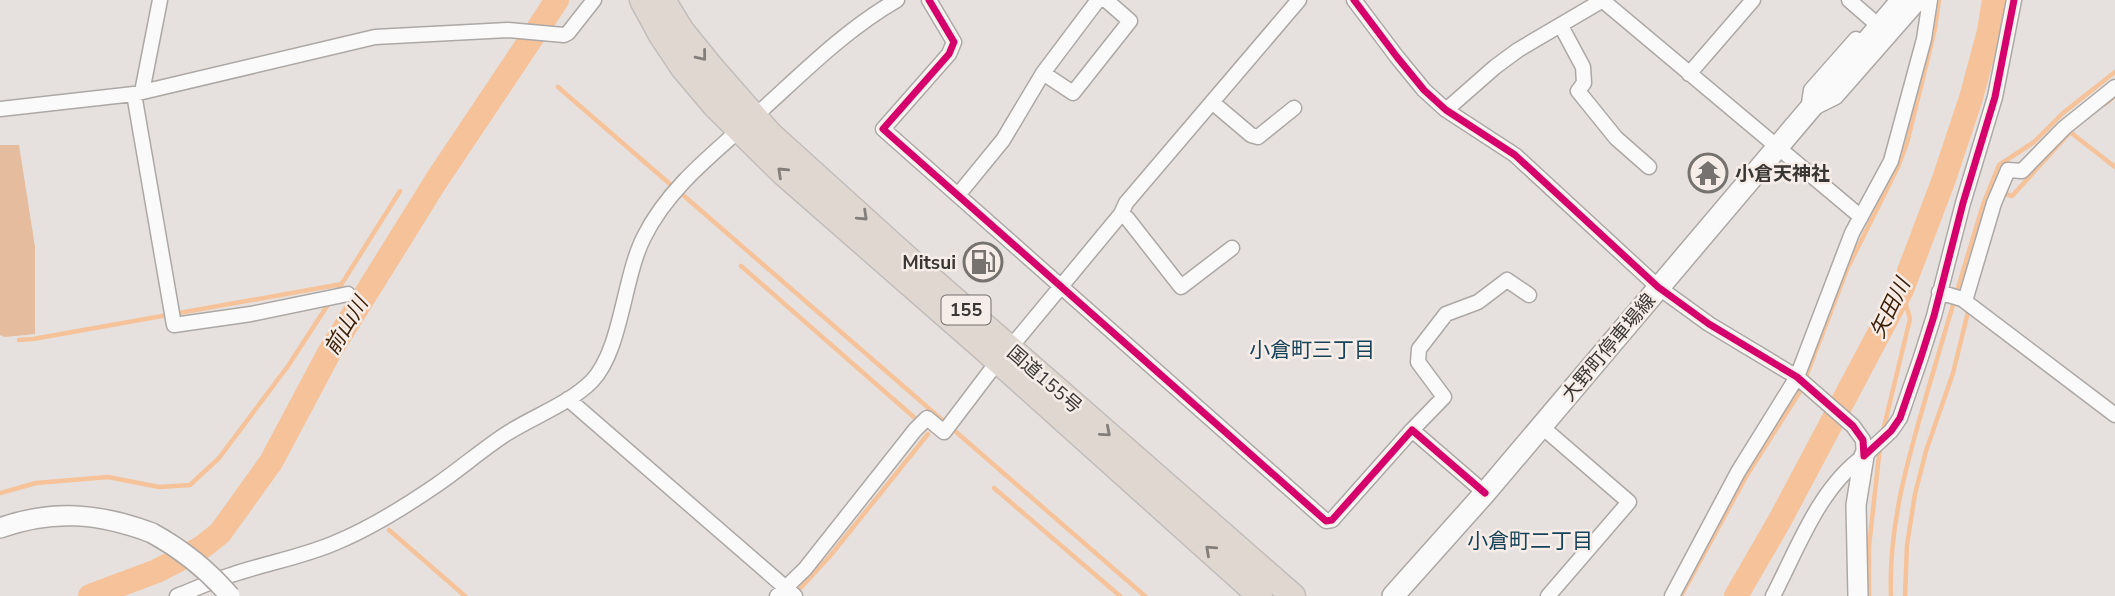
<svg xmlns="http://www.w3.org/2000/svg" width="2115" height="596" viewBox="0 0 2115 596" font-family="'Nunito Sans','Noto Sans JP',sans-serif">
<rect width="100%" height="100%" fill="#e6e1de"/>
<!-- forest -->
<path fill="#e5bc9d" d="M0,145H19L35,247V334L4,337L0,335Z"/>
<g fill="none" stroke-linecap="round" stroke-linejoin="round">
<!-- stream -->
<path stroke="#f5c29a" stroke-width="4.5" d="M558,87L671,185
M2105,104L2115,96
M2070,132L2115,167
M2007,189L2005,194L2012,196L2073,129
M683,195L1145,596
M741,266L916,419
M336,293L400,191
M19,340L33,339L342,284
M1883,431L1910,319L1902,290
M994,488L1120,596
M0,493L36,483L108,477L159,487L190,485L219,458L288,366L329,303
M389,530L465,596
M796,593L830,556L928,434
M1681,596L1747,475L1801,390L1848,267L1898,167L1907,143L1935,29L1939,0
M1869,596V546L1880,447
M1891,596C1888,521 1911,448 1932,376C1949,318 1966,260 1984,202L1999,165L2034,142L2063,113L2115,72
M1905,596L1907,545L1915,494L1926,451L1953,373L1969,308"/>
<!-- river -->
<path stroke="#f5c29a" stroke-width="24" d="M90,596L157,571L201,548L220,533L271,462L329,353L436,181L557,0
M1736,596L1780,520L1902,290L1944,179L1971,98L1989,31L1994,0"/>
<defs>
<path id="minor" d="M929,0L954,42L949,54L883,129L1326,521L1332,520L1412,430L1485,493
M1354,0L1397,57L1424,90L1446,110L1515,155L1658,287L1709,324L1797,377L1853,426L1863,440L1864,456L1891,431L1900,418L1921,357L1934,316L1963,203L1995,97L2014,0
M1602,0L1861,217
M1849,0L1872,20
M1561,26L1583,67L1584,83L1578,91L1616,138L1649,167
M1043,73L1073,93L1130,21L1106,0
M1689,74L1753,0
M142,92L160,0
M134,94L174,325L251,314L348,294
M1212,102L1251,135L1258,137L1294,108
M1816,107L1836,97L1921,0
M0,109L134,94L375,37L508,30L564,35L568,33L594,0
M1446,110L1495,67L1518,50L1603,0
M1808,110L1811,90L1856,39
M958,195L1003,140L1043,73L1098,0
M1121,214L1127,218L1181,287L1232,248
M1939,292L1962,299L2115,415
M1965,301L1994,203L2008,170L2022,171L2064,128L2115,87
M1010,348L1121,214L1126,203L1299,0
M568,399L795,596
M1541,426L1629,502L1548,596
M1412,430L1444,397L1418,362L1419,349L1446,314L1478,302L1507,280L1529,295
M177,596C195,589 212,581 231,575C266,563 303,557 337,542C373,527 406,506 438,484C461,468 483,449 506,434C534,416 569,404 592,381C622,349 623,278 644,237C668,188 714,153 754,117C801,75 842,32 897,0
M777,596L805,569L915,430L927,418L944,432L998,361
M1672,596L1738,472L1797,377L1852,233L1891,161L1924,39L1930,0
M1773,596C1798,548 1819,488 1864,456"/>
<path id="tertiary" d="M0,528C53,509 99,513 152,533
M1858,596L1856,505L1864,456"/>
<path id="secondary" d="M1393,596L1485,493L1902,0"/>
<path id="trunk" d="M642,0L661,35L683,68L716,107L783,173L998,361L1260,596
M663,0L682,31L712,68L770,134L906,257L1293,596"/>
</defs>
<!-- minor casing -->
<use href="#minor" stroke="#aca8a6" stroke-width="17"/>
<!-- tertiary casing -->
<use href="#tertiary" stroke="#aca8a6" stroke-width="22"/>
<!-- secondary casing -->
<use href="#secondary" stroke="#aca8a6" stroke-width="24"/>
<!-- trunk casing -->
<use href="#trunk" stroke="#c0bdbb" stroke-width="27"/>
<!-- minor -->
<use href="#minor" stroke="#fbfafa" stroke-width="14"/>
<!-- tertiary -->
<use href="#tertiary" stroke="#fbfafa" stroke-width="19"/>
<!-- secondary -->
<use href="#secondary" stroke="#fbfafa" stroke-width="21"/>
<!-- trunk -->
<use href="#trunk" stroke="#e0d7d0" stroke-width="24"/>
<defs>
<path id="tertiary-bridge" d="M152,533C183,550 207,569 230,596"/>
</defs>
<!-- tertiary-bridge casing -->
<use href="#tertiary-bridge" stroke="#aca8a6" stroke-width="22" stroke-linecap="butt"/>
<!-- tertiary-bridge -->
<use href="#tertiary-bridge" stroke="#fbfafa" stroke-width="19"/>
<defs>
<path id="cycleway" d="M929,0L954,42L949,54L883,129L1326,521L1332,520L1412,430L1485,493
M1354,0L1397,57L1424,90L1446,110L1515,155L1658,287L1709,324L1797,377L1853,426L1863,440L1864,456L1891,431L1900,418L1921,357L1934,316L1963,203L1995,97L2014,0"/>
</defs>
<!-- cycleway casing -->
<use href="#cycleway" stroke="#f6ede8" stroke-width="11"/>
<!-- cycleway -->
<use href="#cycleway" stroke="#d6006c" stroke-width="7"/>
</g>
<!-- one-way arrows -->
<defs><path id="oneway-chevron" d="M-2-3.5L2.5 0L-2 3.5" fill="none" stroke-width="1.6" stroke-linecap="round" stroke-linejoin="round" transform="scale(1.75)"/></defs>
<g stroke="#847e7a">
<use href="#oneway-chevron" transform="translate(702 56) rotate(51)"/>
<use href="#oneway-chevron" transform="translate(782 172) rotate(-137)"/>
<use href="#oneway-chevron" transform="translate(863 216) rotate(43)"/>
<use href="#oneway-chevron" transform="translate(1106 432) rotate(41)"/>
<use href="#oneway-chevron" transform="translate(1210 550) rotate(-138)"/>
</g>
<!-- icons -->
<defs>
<symbol id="temple-ring" viewBox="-11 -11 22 22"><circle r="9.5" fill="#f6ede8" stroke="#767270" stroke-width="1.5"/><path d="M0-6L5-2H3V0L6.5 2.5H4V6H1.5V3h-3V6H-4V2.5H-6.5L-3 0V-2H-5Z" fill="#767270"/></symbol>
<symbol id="fuel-ring" viewBox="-11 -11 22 22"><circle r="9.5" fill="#f6ede8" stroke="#767270" stroke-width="1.5"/><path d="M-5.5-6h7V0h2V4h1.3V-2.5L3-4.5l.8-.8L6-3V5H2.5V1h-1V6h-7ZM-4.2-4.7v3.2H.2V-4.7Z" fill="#767270"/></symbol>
</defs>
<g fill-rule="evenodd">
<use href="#temple-ring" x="1686" y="151" width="44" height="44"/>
<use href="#fuel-ring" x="961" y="240" width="44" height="44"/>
</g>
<g text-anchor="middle" stroke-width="5" stroke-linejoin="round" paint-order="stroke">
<!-- shield labels -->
<rect fill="#f6ede8" stroke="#726d6a" stroke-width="2" x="941.5" y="295.5" width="49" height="29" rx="5"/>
<g font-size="18" font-weight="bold" fill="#393634">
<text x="966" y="316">155</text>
</g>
<!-- poi labels -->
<g font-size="19" font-weight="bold" fill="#393634" stroke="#f6ede8" text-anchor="start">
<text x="1735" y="180">小倉天神社</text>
<text x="956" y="269" text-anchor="end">Mitsui</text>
</g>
<!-- street labels -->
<g font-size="19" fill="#393634" stroke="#f6ede8">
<text transform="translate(1608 347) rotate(-50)" y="7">大野町停車場線</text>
<text transform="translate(1045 379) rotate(41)" y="7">国道155号</text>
</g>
<!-- water labels -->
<g font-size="21" font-style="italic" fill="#3d2109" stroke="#f6ede8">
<text transform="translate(1890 308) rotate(-64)" y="7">矢田川</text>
<text transform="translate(346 326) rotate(-59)" y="7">前山川</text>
</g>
<!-- neighbourhood labels -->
<g font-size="21" fill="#174157" stroke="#f6ede8">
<text x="1312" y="357">小倉町三丁目</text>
<text x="1530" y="548">小倉町二丁目</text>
</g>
</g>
</svg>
